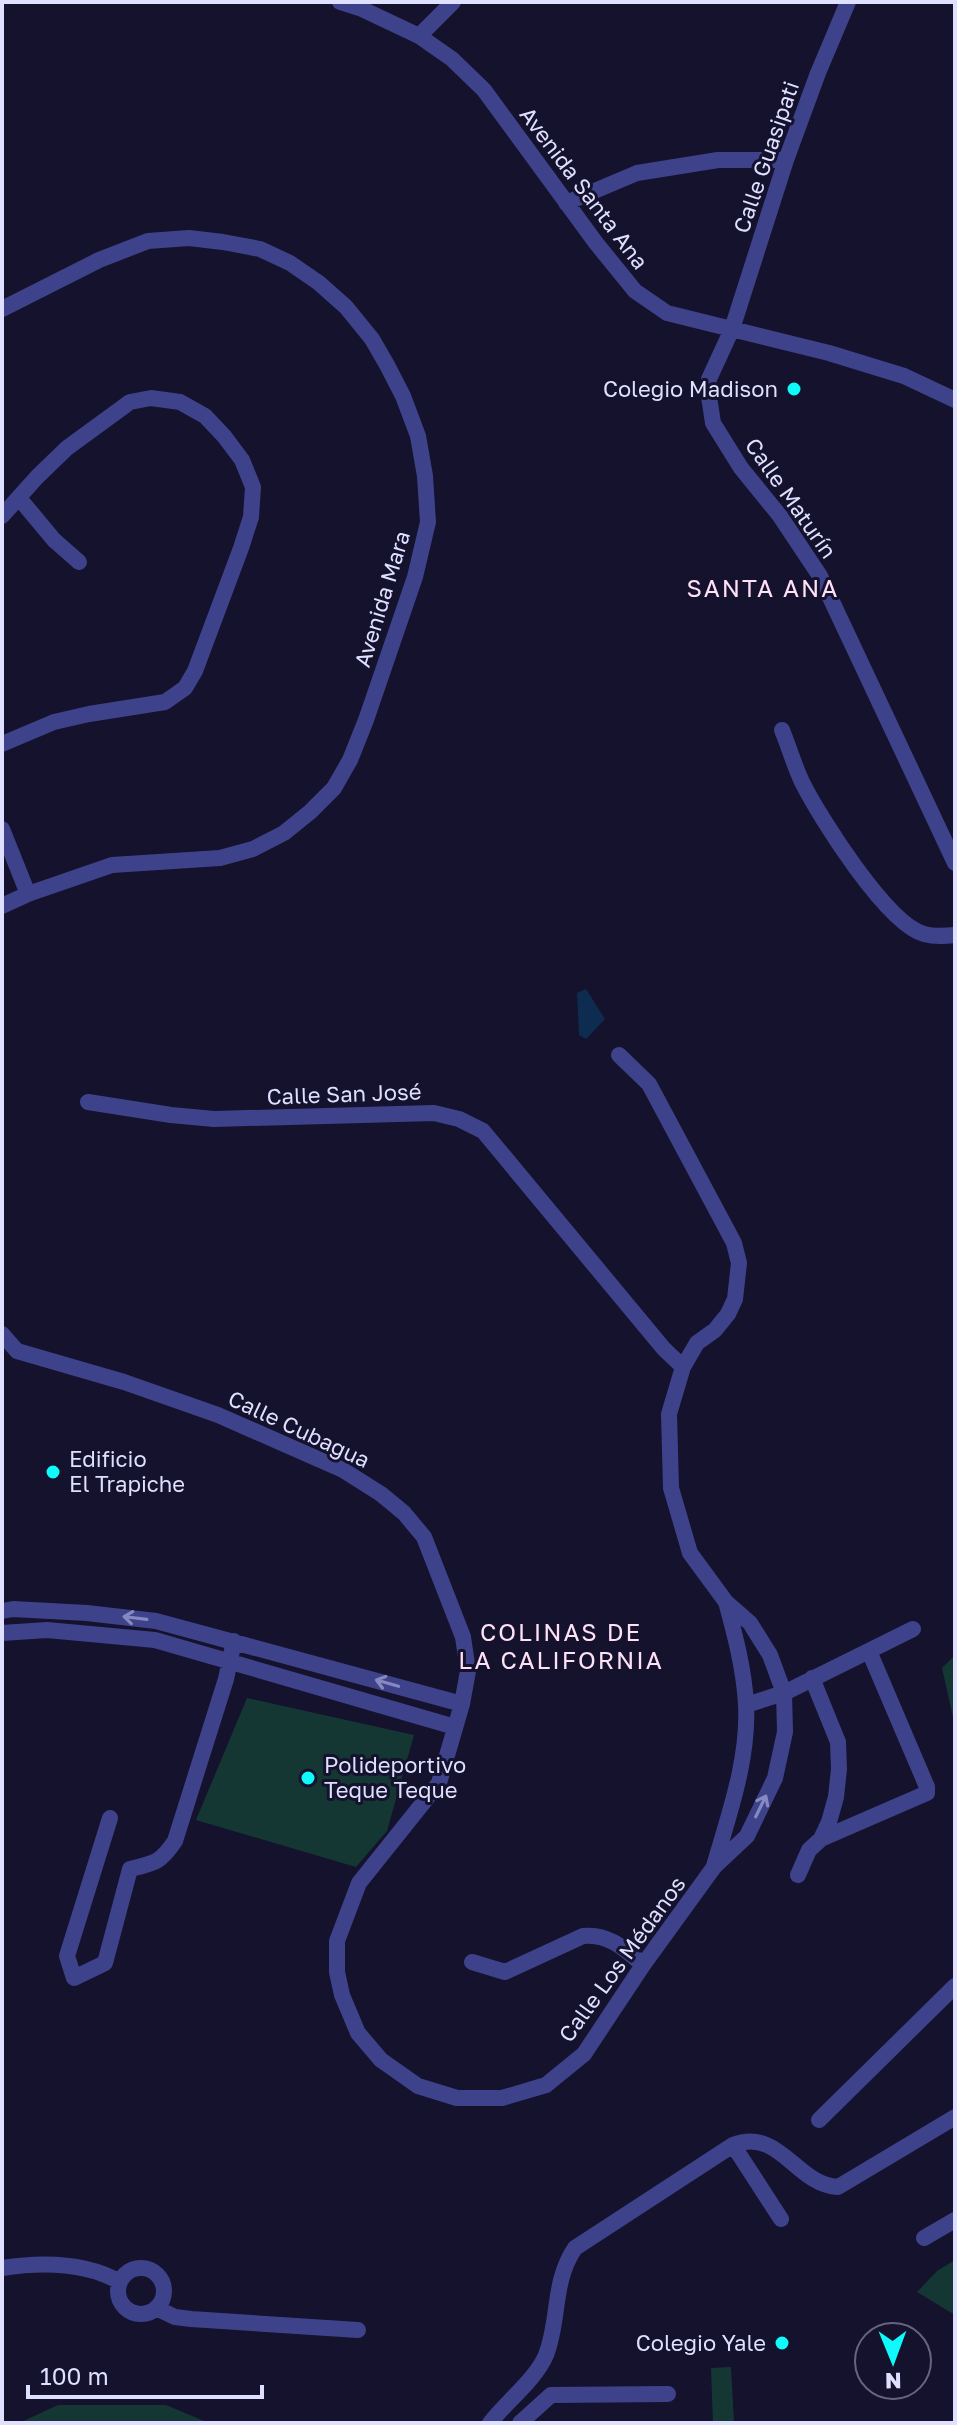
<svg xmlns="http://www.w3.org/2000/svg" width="957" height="2425" viewBox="0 0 957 2425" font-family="'Golos Text',sans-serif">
<rect width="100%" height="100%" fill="#14122d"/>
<!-- green -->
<path fill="#153733" d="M955,1655V1726L942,1668Z
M247,1698L414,1735L387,1831L356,1867L196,1820Z
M955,2260V2315L917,2292L937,2271Z
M731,2367L734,2423H713L711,2368Z
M58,2405H166L209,2423H19Z"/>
<!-- water -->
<path fill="#0e2c50" d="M586,989L605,1019L586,1039L579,1035L577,993Z"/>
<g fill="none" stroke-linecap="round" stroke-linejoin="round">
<!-- street -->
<path stroke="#3e428b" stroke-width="16" d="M340,2L362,9L419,36L452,59L484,90L596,243L635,291L667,313L829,353L904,376L955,400
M848,2L818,73L786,160L732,329L709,379L708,390L713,423L741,468L780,516L820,576L955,863
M419,36L453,2
M566,203L637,173L718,160H786
M2,309L99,260L148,241L189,238L223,242L260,249L290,263L319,283L346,307L372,339L387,365L403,396L418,436L425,476L428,522L415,577L366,720L350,760L334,788L310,812L284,833L253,849L220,858L112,865L28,894L2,906
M19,498L54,540L79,562
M2,516L37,477L67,448L130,402L151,398L180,402L205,416L224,436L242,460L253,487L251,517L241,548L195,671L185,688L165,702L89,714L54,722L2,744
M782,730C789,747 794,765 802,782C820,818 887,924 924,934C935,937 945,936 955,935
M2,829L28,894
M88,1102L171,1115L214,1119L434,1113L459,1119L483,1131L664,1349L683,1367
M2,1334L17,1351L124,1382L218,1415L343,1470L381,1494L404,1513L424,1537L463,1637L468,1671L462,1704L439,1783L359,1883L337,1941V1972L342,1995L358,2033L381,2060L418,2086L457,2098H502L546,2085L584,2054L643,1965L714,1867L747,1836L775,1778L785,1732L784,1693L770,1655L750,1623L726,1602L690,1553L671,1488L669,1414L683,1367L697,1343L715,1330L728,1314L735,1299L739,1263L734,1243L649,1084L619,1055
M2,1611L13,1609L87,1613L156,1621L462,1704
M2,1633L47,1630L155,1640L455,1727
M746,1705L784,1693L913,1629
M110,1818L67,1956L74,1978L105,1963L130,1869C155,1863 160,1863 175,1841L226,1679L234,1641
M821,1839L927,1793V1787L869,1651
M714,1866C729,1814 749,1759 746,1704C744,1669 735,1635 726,1602
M798,1875L809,1850L821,1839L829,1822L836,1797L839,1769L838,1742L812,1678
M472,1962L505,1972L583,1936C608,1933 625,1949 643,1965
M819,2120L955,1986
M733,2145L781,2219
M924,2238L955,2220
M2,2268C41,2262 85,2262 120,2282
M118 2291a23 23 0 1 1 46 0a23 23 0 1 1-46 0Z
M156,2308L175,2317L191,2319L358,2330
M490,2423C506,2402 536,2379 546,2355C560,2319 552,2282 575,2248L733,2145C780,2127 796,2185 838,2187L955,2117
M520,2423L551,2395L668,2394"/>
</g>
<!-- one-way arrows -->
<defs><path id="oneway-shaft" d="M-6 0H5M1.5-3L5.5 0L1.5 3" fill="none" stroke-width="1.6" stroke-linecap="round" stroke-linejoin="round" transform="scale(2)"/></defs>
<g stroke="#8689bf">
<use href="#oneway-shaft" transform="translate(135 1618) rotate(-173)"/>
<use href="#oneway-shaft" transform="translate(387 1683) rotate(-164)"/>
<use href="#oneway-shaft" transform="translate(761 1806) rotate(-64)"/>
</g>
<!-- markers -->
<g fill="#0efafb" stroke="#14122d" stroke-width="3">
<circle cx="794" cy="389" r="8"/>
<circle cx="53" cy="1472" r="8"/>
<circle cx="308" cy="1778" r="8"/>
<circle cx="782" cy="2343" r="8"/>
</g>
<g text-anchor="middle" stroke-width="6" stroke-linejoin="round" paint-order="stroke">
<!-- street labels -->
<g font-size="22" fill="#dfdfff" stroke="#14122d">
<text transform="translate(766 157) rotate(-71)" y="8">Calle Guasipati</text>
<text transform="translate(584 188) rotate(53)" y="8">Avenida Santa Ana</text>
<text transform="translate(791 498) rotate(55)" y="8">Calle Maturín</text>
<text transform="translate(382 599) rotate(-73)" y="8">Avenida Mara</text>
<text transform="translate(344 1094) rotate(-2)" y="8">Calle San José</text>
<text transform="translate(299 1429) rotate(25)" y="8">Calle Cubagua</text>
<text transform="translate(622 1959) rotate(-54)" y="8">Calle Los Médanos</text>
</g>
<!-- poi labels -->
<g font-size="22" fill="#dfdfff" stroke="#14122d" text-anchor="end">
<text x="778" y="397">Colegio Madison</text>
<text x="69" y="1467" text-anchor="start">Edificio<tspan x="69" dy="25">El Trapiche</tspan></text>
<text x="324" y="1773" text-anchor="start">Polideportivo<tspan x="324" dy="25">Teque Teque</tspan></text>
<text x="766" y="2351">Colegio Yale</text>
</g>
<!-- neighbourhood labels -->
<g font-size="24" letter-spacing="2" fill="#ffe1f6" stroke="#14122d">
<text x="763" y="597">SANTA ANA</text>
<text x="561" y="1641">COLINAS DE<tspan x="561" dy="28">LA CALIFORNIA</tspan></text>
</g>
</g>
<!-- border -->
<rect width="957" height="2425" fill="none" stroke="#dfdfff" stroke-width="8"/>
<!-- north arrow -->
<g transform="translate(893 2361) rotate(179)"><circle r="38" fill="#14122d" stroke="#656481" stroke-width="2"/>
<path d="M0-6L14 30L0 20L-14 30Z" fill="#0efafb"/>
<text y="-12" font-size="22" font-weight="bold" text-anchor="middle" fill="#dfdfff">N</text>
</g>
<!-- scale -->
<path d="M28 2385v12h234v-12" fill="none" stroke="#dfdfff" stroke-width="4"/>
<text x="40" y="2385" font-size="24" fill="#dfdfff" stroke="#14122d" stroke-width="6" paint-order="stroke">100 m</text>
</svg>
